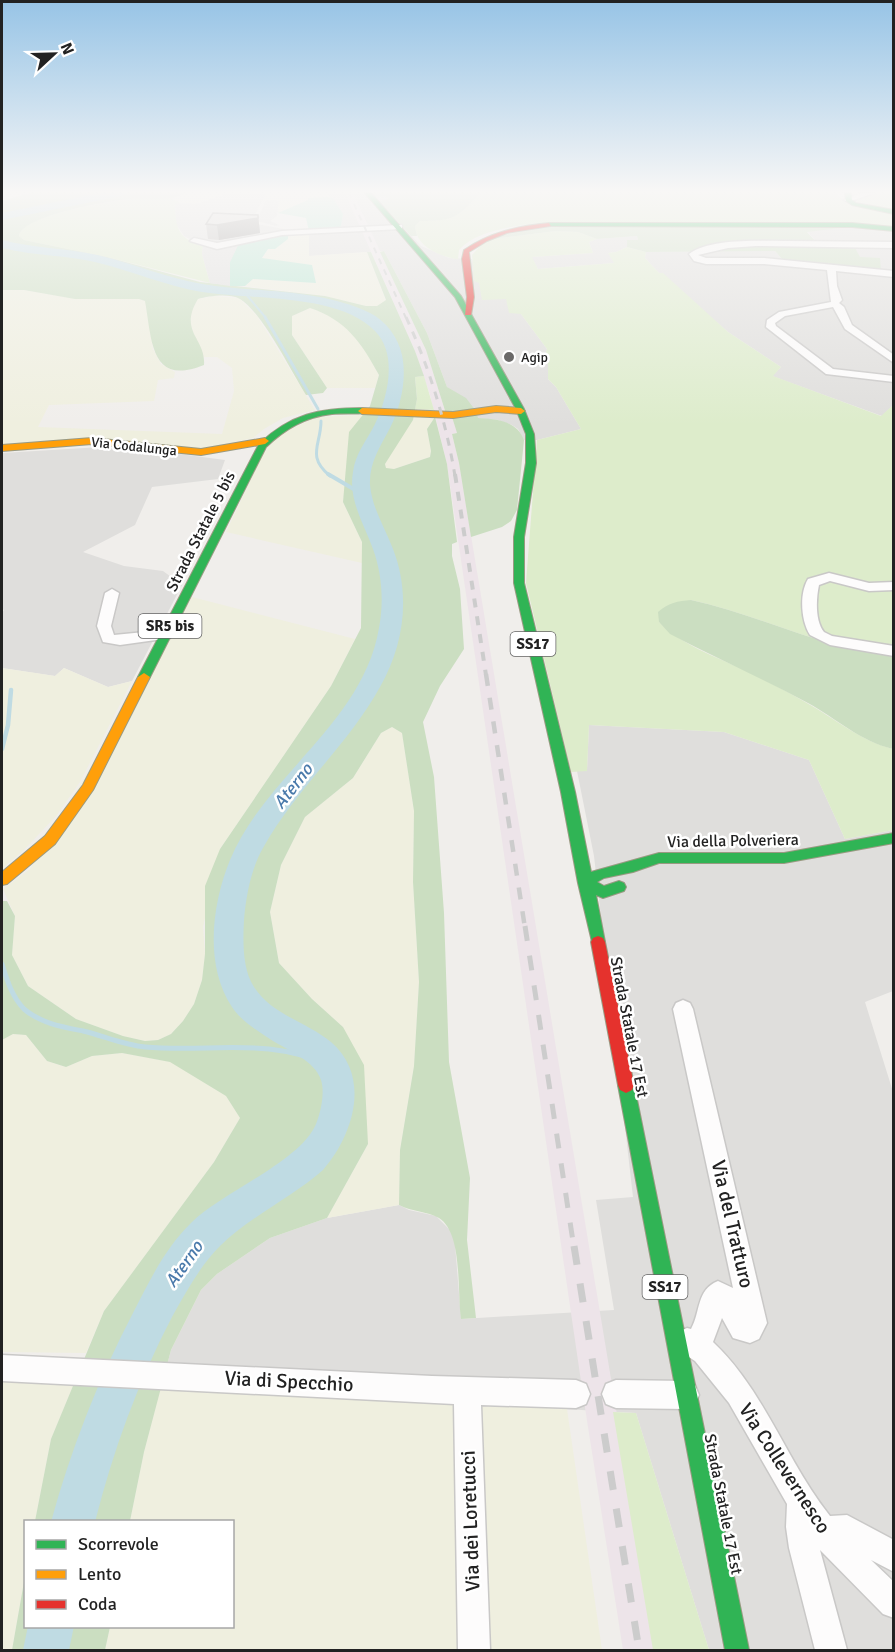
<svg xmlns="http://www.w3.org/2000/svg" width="895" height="1652" viewBox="0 0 895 1652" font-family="Signika,sans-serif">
<rect width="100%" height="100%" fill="#f0eeeb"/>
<!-- residential -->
<path fill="#dfdedc" d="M228,193H266L251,223L289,230L288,234L230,262V286L210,283L203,246L184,236L176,224L175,203H199Z
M325,193H372L375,197L385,196L389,200L380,201L421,246L449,258L472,259L479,283L506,299L521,314L547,349L545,358L548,365V379L556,387L581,429L537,440H524L518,429L512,425L498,420L478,418L447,387L427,333L384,251L309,256V231H336L341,226L343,214L333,198Z
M849,227L893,231V405L882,416L772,376L781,367L728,332L659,273L645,258L646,252L737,250L775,251L783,260L860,257L819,245L807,231Z
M637,236L638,240H627V247L616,252L608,253L615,263L538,269L531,257L593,253L589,242L597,239Z
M118,446L225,460L218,479L152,487L135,525L83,552L124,566L163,571L182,585L132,681L108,687L64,668L55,676L2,668V613L4,610L2,609V453Z
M589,725L724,732L809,760L845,839L893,830V991L865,1002L894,1095L893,1650H709L636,1413L161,1387L171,1350L201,1290L217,1274L270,1238L327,1218L399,1205L409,1210L436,1216L451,1231L455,1244L461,1319L614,1310L596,1200L633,1197L594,856L577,771L587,770Z"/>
<!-- industrial -->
<path fill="#ede4e9" d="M345,193H353L426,350L447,417H452L457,433L452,434L459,463L656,1650H623L583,1395L447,464L430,395L415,351Z"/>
<!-- farmland -->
<path fill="#efefdf" d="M186,193H228L195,204L180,203L171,198Z
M266,193H325L328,197L308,198L309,200L278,213L279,200H263Z
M288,234H309V256L367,252L386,301L377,306H366L325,296L245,286L253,279L316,283L312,265L262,259L268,249Z
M2,290H24L78,299H139L146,301L153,349L161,364L175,372L174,378L158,380L154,401L49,405L38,427L222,434L234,391L232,368L217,357H204L191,327V311L198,299L215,296L239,298L257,316L315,410L283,418L264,429L253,438L202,449L76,438L2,446Z
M310,308L330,314L349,330L365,350L379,375L375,388H327L292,335V316Z
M363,415L346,475L343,502L362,542V563L226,532L263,454L277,436L316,417Z
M414,415L435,417L427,429L431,451L430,457L394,469H386L385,464Z
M192,597L355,639L331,686L220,849L203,927L205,954L202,980L194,1004L183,1021L171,1034L158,1040L145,1041L123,1036L76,1019L28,986L12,955L15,916L3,889L30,869Z
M2,668L55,676L64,668L108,687L132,681L80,782L57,815L24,850L2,869Z
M392,727L402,733L414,811L413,882L419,982L414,1066L400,1150L399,1205L327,1218L368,1144L343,1027L312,999L279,963L270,912L281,865L305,817L353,778L381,733Z
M13,1034L26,1035L47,1061L66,1067L92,1056L122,1053L171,1062L226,1096L240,1118L214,1162L104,1311L86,1353L2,1352V1040Z
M2,1372L78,1374L51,1439L35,1521L26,1522L25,1576L12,1650H2Z
M161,1387L461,1403L467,1650H105L110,1627L232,1626V1522L130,1521L144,1452Z
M475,1404L567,1409L602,1650H482Z"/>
<!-- grass -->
<path fill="#ddeccb" d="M480,193H835L851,206L894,214L893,227L537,223C511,227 477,230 459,250L458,259C445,258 422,249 417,235C416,232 416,229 415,226L420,221C453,221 458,217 480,193Z
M874,193H893V210L854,201L853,198Z
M150,197L171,198L180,203L175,204C176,228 177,238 203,246L202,254L210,283L107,257L24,240L19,236C24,212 127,199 150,197Z
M556,231L578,232L597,239L589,242L593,253L532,257L538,269L614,263L608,253L616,252L627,247L646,252L645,258L659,273H663L728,332L781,367L773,376L881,416L893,405V655C822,649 761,615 691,600L659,622C685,648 723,659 755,675C774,685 794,695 812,706C839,722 862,741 893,749V830L845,839L809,760L724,732L589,725L587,771L571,772L526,583L537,440L581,429L556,387L548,379V365L544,358L547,349L521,314L509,313L506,299L482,300L479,283L474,281L472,255L482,244L491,239Z
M424,376L434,410L415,409L417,399L415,377Z
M613,1412L636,1413L709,1650H653Z"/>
<!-- forest -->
<path fill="#cbdec1" d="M29,193H186C169,202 149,197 130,199C110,201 23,215 19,236L24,240L107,257L200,282L325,296L366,306H377L386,300L367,252H371L415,351L424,376L415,377L417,399L413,420L385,464L386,468L394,469L430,457L431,451L427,429L435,417L447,464L457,542L452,544V556L460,589L464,649L440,686L423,722L434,777L444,913L449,1062L470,1178L467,1240L476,1318L461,1319C457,1292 463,1233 439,1218C427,1211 412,1212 399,1205L400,1150L414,1066L419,982L413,882L414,811L402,733L392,727L381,733L353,778L305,817L281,865L270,912L279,963L312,999L343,1027L364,1065L368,1144L327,1218L270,1238L217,1274L201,1290L171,1350L144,1452L130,1521H35L51,1439L104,1311L214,1162L240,1118L226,1096L170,1062L122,1053L92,1056L66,1067L47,1061L26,1035L13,1034L2,1040V901H7L15,916L12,955L28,986L76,1019L123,1036L145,1041L158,1040L171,1034L183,1021L194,1004L202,980L205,954V886L220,849L331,686L361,628L362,542L343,502L349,432L370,406L379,375C361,342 346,320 310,308L292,316V335L327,388L323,393L306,395C291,371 262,312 240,299C229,293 209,296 198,299C178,332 206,338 204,365C150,387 152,340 145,301L139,299H75L24,290H2V201Z
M372,193H480C458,218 453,221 420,221L415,226L417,236H411L379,201L389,199L385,196L375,197Z
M551,227H849L807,232L819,245L854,246L860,257L880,258L881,271L783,260L775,251L646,252L627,247V240H638L637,236L597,239L578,232L556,231L491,239L502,235Z
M384,251L427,333L447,387L466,398L476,411L478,418C497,419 517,421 524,440L517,510L511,521L502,527L471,537L459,463L452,434L457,433L452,417H447L426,350L380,252Z
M691,600C761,615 822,649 893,655V749C860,741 837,719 808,703C763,679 716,658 670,634L659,622L658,612C668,603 678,601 691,600Z
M25,1576L26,1626L110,1627L105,1650H12Z"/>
<!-- pitch -->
<path fill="#b7e6d2" d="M328,197L333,198L343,214L341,226L336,231H309L306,218L278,213L308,200V198Z
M288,234V239L275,249H268L262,258L312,265L316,283L253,279L245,286H230V262L239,243Z"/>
<!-- parking -->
<path fill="#e0dfde" d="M266,200H279L277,216L270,221L279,225L276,226L257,221Z
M239,243L230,262V286L210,283L202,254L203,246Z"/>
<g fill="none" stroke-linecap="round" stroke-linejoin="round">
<!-- stream-far4 -->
<path stroke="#bfdbe3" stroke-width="2" d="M245,293L266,318"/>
<!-- stream-far3 -->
<path stroke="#bfdbe3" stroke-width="3" d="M265,317L318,409
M321,421C321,445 306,456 330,476"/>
<!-- stream-far2 -->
<path stroke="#bfdbe3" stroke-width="4" d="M328,474L362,494"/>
<!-- stream-far1 -->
<path stroke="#bfdbe3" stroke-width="4.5" d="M2,749L8,725L11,690"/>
<!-- stream -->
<path stroke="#bfdbe3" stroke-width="5" d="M2,964C7,980 12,997 24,1009C40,1023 63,1027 83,1031C104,1036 124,1045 145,1047C210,1053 269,1036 330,1066"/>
<!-- river -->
<path fill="#bfdbe3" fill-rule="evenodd" d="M100,193H127L121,196L2,220V213Z
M2,240C33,248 65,248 97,255C132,263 166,278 202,284C258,293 318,288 370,313C386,321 398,337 402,355C407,379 401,406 390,428C380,447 369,463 370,485C372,508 385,528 393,549C411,595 404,645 380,687C348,745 295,790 263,848C251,869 246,896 244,920C243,940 242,969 254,987C272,1015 307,1022 331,1042C372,1077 353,1136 323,1170C291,1198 251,1216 220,1246C200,1266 186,1292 172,1317C138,1382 113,1451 95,1522H51C71,1449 98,1380 133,1313C149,1282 165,1248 191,1223C222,1192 300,1162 316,1124C321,1112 325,1092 321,1080C315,1061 288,1050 273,1041C258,1031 242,1022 232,1007C204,965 212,904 230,860C265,775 363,723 379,628C384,602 382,574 373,549C364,524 348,500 353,472C355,454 367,440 375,424C388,397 398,354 375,331C338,293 252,300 202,292C167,286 134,272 99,263C67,255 34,256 2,248Z
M28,1626H74L69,1650H23Z"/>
<defs>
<path id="street" d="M861,193H874L848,202L844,200Z
M399,225H402V229L282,235L217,249L190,241L194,238L217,243L282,231Z
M788,241L894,242V248L756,246L728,248L698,255L706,258H764L894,271V277L836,271L837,286L842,300L839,303L844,307L852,325L894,355V363L845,329L833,307L785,316L775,323L776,326L833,369L894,376V382L826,374L766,327L767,320L779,312L831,302L827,270L764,264H706L694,261L689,254C710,238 761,241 788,241Z
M829,573L869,583L894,582V590L869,591L830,581L819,585C816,599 815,621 824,632L832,636L894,646V656L830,645L810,635C801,621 799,594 808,579Z
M112,589L119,593L111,626L114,635L165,630L170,632L172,635L170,638L120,645L103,642L97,626L105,593Z
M683,1000L690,1003L693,1009L767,1323L759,1339L750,1343L733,1338L722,1318L713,1342C765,1391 786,1461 830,1516L847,1515L894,1540V1572L871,1560L894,1582V1618L883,1614L820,1550L847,1650H815L789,1548L786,1527L787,1504L729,1403L695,1361L678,1350L674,1341L678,1332L687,1328L691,1329C701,1311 696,1290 718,1281L733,1288L673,1009L676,1003Z
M2,1355L432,1376L576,1380L586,1384L590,1394L586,1404L576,1408L481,1405L490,1650H458L454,1404L2,1381Z
M616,1380L685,1381L695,1385L699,1395L695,1405L685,1409L616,1408L606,1404L602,1394L606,1384Z"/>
<path id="fast" d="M365,193H371L461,296L524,409L534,434L536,463L524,537V583L575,792L591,872L659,853H784L894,833V843L784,863H659L633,872L604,878L597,882L604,886L619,881L624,883L626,887L624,891L603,898L596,895L605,942L603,946L598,948L593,946L578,883L561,792L514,583V537L526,463V434L516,409L455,297Z
M845,193H851L852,200L856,203L894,210V214L852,205L846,201Z
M549,223H852L894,227V231L852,227L547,226Z
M362,408L366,411L365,413C354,414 343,413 332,414C305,417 285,429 266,447L150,677L144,681L140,680L138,677L259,444C291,414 319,408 362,408Z
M626,1077L632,1080L634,1085L749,1650H725L618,1085L620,1080Z"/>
<path id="slow" d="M496,406L521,408L525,411L521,414L496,412L453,418L362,414L358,411L362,408L453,412Z
M92,438L201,449L265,438L269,441L265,444L201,455L92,444L2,451V445Z
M144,673L150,677L93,790L55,844L7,884L2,885V872L45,836L83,785L138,677Z"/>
<path id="jam" d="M549,223L551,226L507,233L487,241L469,252L474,297L471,315H465L467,297L462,259L464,250C490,232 518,226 549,223Z
M598,936L603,938L605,942L634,1085L632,1090L626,1093L620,1090L618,1085L591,942L593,938Z"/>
</defs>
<!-- street casing -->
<use href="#street" stroke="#c9c8c7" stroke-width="3"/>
<!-- fast casing -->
<use href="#fast" stroke="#999a82" stroke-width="2"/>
<!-- slow casing -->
<use href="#slow" stroke="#999a82" stroke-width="2"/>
<!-- jam casing -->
<use href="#jam" stroke="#999a82" stroke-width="2"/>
<!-- street -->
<use href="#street" fill="#fdfcfc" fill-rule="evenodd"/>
<!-- fast -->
<use href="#fast" fill="#30b455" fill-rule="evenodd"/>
<!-- slow -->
<use href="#slow" fill="#ff9f0a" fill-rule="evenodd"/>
<!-- jam -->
<use href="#jam" fill="#e5322d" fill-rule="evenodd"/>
<!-- rail-far5 -->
<path stroke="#ccc" stroke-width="2" stroke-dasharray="6 6" stroke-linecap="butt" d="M349,193L406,318"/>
<!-- rail-far4 -->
<path stroke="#ccc" stroke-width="3" stroke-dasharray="8 8" stroke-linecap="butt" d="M406,317C429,367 446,421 455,476"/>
<!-- rail-far3 -->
<path stroke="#ccc" stroke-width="4" stroke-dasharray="9 9" stroke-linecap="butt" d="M455,474L486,675"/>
<!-- rail-far2 -->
<path stroke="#ccc" stroke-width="4.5" stroke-dasharray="12 12" stroke-linecap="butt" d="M486,674L525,928"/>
<!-- rail-far1 -->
<path stroke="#ccc" stroke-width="5" stroke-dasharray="15 15" stroke-linecap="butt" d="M525,926L574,1248"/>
<!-- rail -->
<path stroke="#ccc" stroke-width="7" stroke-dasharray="19 19" stroke-linecap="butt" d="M574,1246L639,1650"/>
</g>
<!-- wall -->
<path fill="#b9b6b5" d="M258,215L260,233L219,240L208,239L206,224Z"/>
<!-- shaded-wall -->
<path fill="#969493" d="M258,215L260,233L219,240L217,225Z"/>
<!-- building -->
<path fill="#d7d4d2" stroke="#969493" stroke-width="1.5" d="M213,213L258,215V218L217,225L206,224Z"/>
<!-- sky -->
<linearGradient id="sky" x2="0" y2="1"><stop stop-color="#97c4e6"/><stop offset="0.45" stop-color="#f8f7f6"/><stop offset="1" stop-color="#f8f7f6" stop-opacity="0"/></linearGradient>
<rect width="895" height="425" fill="url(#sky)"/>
<!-- markers -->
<circle fill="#6a6968" stroke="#fff" stroke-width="2" cx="509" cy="357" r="6"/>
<g text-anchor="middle" stroke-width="5" stroke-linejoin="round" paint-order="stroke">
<!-- far-poi labels -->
<g font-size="14" fill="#222" stroke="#fff" text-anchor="start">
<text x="521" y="362">Agip</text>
</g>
<!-- far-street labels -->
<g font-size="14" fill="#222" stroke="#fff">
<text transform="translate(134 446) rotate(6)" y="5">Via Codalunga</text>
</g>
<!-- shield labels -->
<g fill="#fff" stroke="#646464" stroke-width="1.5">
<rect x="138.5" y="614" width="63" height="24" rx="4.5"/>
<rect x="510.5" y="632" width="45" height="24" rx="4.5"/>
<rect x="642.5" y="1275" width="45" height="24" rx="4.5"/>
</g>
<g font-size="15" font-weight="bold" fill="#222">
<text x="170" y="631">SR5 bis</text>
<text x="533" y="649">SS17</text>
<text x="665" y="1292">SS17</text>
</g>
<!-- street labels -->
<g font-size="16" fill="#222" stroke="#fff">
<text transform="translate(200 531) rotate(-63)" y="6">Strada Statale 5 bis</text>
<text transform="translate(733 840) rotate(-1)" y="6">Via della Polveriera</text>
<text transform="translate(630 1027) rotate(79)" y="6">Strada Statale 17 Est</text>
<text transform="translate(724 1504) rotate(79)" y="6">Strada Statale 17 Est</text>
</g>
<!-- water labels -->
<g font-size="18" font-style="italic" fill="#4a7aab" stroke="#fff">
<text transform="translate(293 786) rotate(-52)" y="6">Aterno</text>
<text transform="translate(184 1264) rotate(-55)" y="6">Aterno</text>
</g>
<!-- near-street labels -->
<g font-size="20" fill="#222" stroke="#fff">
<text transform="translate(733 1224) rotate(77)" y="7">Via del Tratturo</text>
<text transform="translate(289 1381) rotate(3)" y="7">Via di Specchio</text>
<text transform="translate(785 1468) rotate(57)" y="7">Via Collevernesco</text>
<text transform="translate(470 1521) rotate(-92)" y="7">Via dei Loretucci</text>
</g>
</g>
<!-- border -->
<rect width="895" height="1652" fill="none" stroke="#222222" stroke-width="6"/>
<!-- legend -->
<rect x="24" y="1520" width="210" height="108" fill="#ffffff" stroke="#a7a7a7" stroke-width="1.5"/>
<rect x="36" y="1540" width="30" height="9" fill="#30b455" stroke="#a7a7a7" stroke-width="1.5"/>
<text x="78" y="1550" font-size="18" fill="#222222">Scorrevole</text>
<rect x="36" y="1570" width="30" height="9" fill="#ff9f0a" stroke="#a7a7a7" stroke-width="1.5"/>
<text x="78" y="1580" font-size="18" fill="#222222">Lento</text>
<rect x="36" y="1600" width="30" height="9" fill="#e5322d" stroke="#a7a7a7" stroke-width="1.5"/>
<text x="78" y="1610" font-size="18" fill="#222222">Coda</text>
<!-- north arrow -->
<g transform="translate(54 54) rotate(68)" stroke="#ffffff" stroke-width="4.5" paint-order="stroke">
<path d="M0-4.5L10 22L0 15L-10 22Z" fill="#222222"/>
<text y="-9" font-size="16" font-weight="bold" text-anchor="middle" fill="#222222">N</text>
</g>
</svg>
